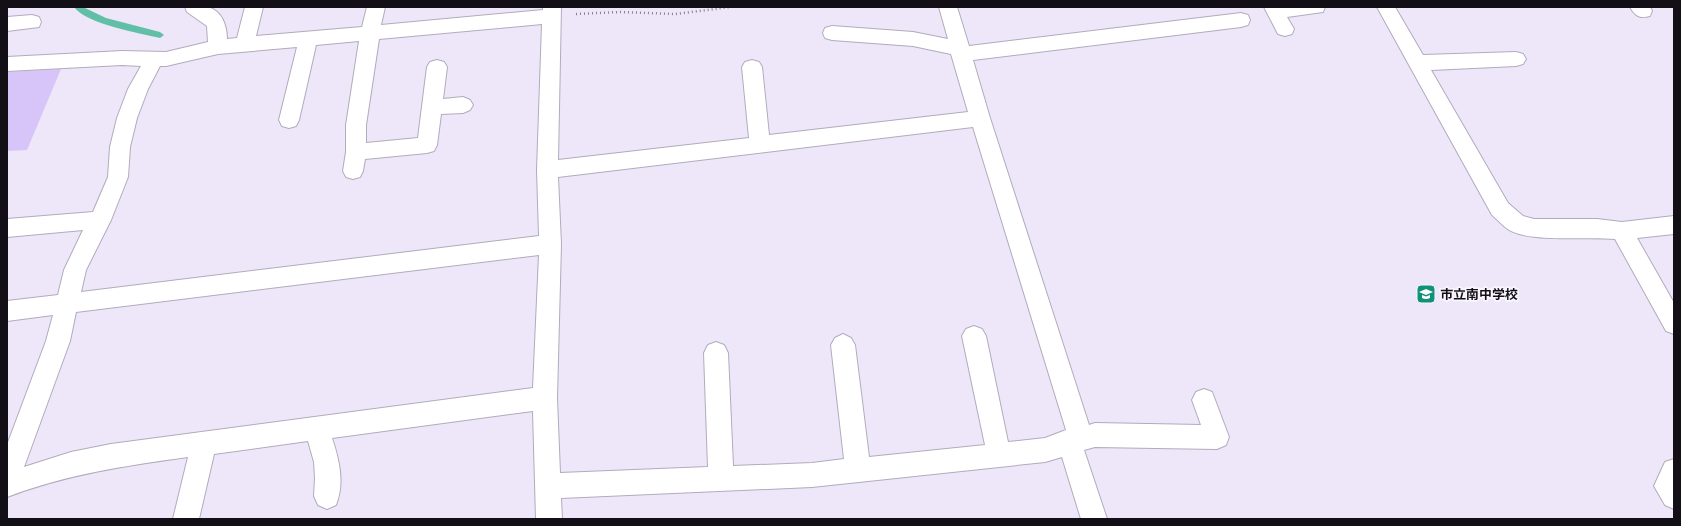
<svg xmlns="http://www.w3.org/2000/svg" width="1681" height="526" viewBox="0 0 1681 526" font-family="'PT Sans','Noto Sans JP',sans-serif">
<rect width="100%" height="100%" fill="#ede7f9"/>
<!-- green -->
<path fill="#d7c4f8" d="M61,69L27,150L7,151V72Z"/>
<g fill="none" stroke-linecap="round" stroke-linejoin="round">
<!-- stream -->
<path fill="#62bfa7" fill-rule="evenodd" d="M74,7H83L106,18L160,32L164,35L160,38C139,33 86,24 74,7Z"/>
<defs>
<path id="minor" d="M185,7C192,7 200,6 207,7C222,10 227,26 227,39L237,38L245,7H263L256,36L362,27L367,7H385L381,25L543,10V7H561L558,160L749,138L742,67L745,62L752,60L759,62L762,67L769,135L968,112L951,54L913,46L832,40L825,38L823,33L825,28L832,26L913,32L948,39L939,7H957L969,46L1241,13L1248,15L1250,20L1248,25L1241,27L973,60L990,118L1089,425L1095,423L1201,425L1192,400L1196,392L1204,389L1212,392L1229,437L1226,445L1217,449L1095,447L1084,450L1107,519H1081L1062,457L1045,462L812,487L561,498L562,519H536L533,411L332,438C339,459 345,483 336,505L327,509L318,505L314,496L315,478L314,462L308,441L214,454L199,519H173L188,457C124,466 68,474 7,497V445L46,341L53,315L7,321V301L58,295L64,270L83,230L7,237V219L93,212L108,177L110,147L117,118L128,89L141,66L122,65L7,71V57L122,51L166,52L208,42L207,26L187,12ZM542,24L537,170L539,236L81,292L86,270L111,220L128,177L130,147L137,118L148,89L160,66H166L218,54L297,47L279,120L282,126L289,128L296,126L299,120L316,45L359,41L346,125V152L343,171L346,177L353,179L360,177L363,171L365,159L427,153L434,151L437,145L441,114L463,113L470,110L473,105L470,100L463,97L443,99L447,67L444,62L437,60L430,62L427,67L418,138L366,143V125L379,39ZM973,127L1066,430L1045,438L1008,442L986,336L982,329L974,326L966,329L962,336L985,445L869,457L855,345L851,338L843,334L835,338L831,345L844,459L812,463L733,466L728,353L724,345L716,342L708,345L704,353L708,467L560,473L557,398L561,244L558,177ZM539,255L533,388L111,444L71,452L24,467L70,341L76,312Z
M1264,7H1325L1323,12L1287,17L1294,29L1292,34L1285,36L1278,34Z
M1377,7H1395L1423,55L1516,52L1523,54L1526,59L1523,64L1516,66L1431,70L1508,203L1523,216L1534,219H1597L1622,222L1674,216V234L1637,238L1674,303V334L1666,331L1615,239C1586,236 1532,243 1509,230C1503,226 1498,220 1492,215Z
M1630,7H1650L1652,11L1650,16C1640,19 1635,16 1630,7Z
M32,15L39,17L41,22L39,27L7,31V17Z
M1674,459V509L1665,505L1654,486L1665,462Z"/>
</defs>
<!-- minor casing -->
<use href="#minor" stroke="#b1abbc" stroke-width="2"/>
<!-- path -->
<path stroke="#86818e" stroke-width="2.5" stroke-dasharray="1 3" stroke-linecap="butt" d="M576,14L620,12L675,14L731,7"/>
<!-- minor -->
<use href="#minor" fill="#fff" fill-rule="evenodd"/>
</g>
<!-- icons -->
<defs>
<symbol id="school-square" viewBox="-11 -11 22 22"><rect x="-9" y="-9" width="18" height="18" rx="4" fill="#109178" stroke="#f9f6fe"/><path d="M0-5L7-2L0 1L-7-2ZM-4 1L0 2.5L4 1V4Q0 6-4 4Z" fill="#fff"/></symbol>
</defs>
<g fill-rule="evenodd">
<use href="#school-square" x="1415" y="283" width="22" height="22"/>
</g>
<g text-anchor="middle" stroke-width="3.5" stroke-linejoin="round" paint-order="stroke">
<!-- poi labels -->
<g font-size="13" font-weight="bold" fill="#121016" stroke="#f9f6fe" text-anchor="start">
<text x="1440" y="299">市立南中学校</text>
</g>
</g>
<!-- border -->
<rect width="1681" height="526" fill="none" stroke="#121016" stroke-width="16"/>
</svg>
